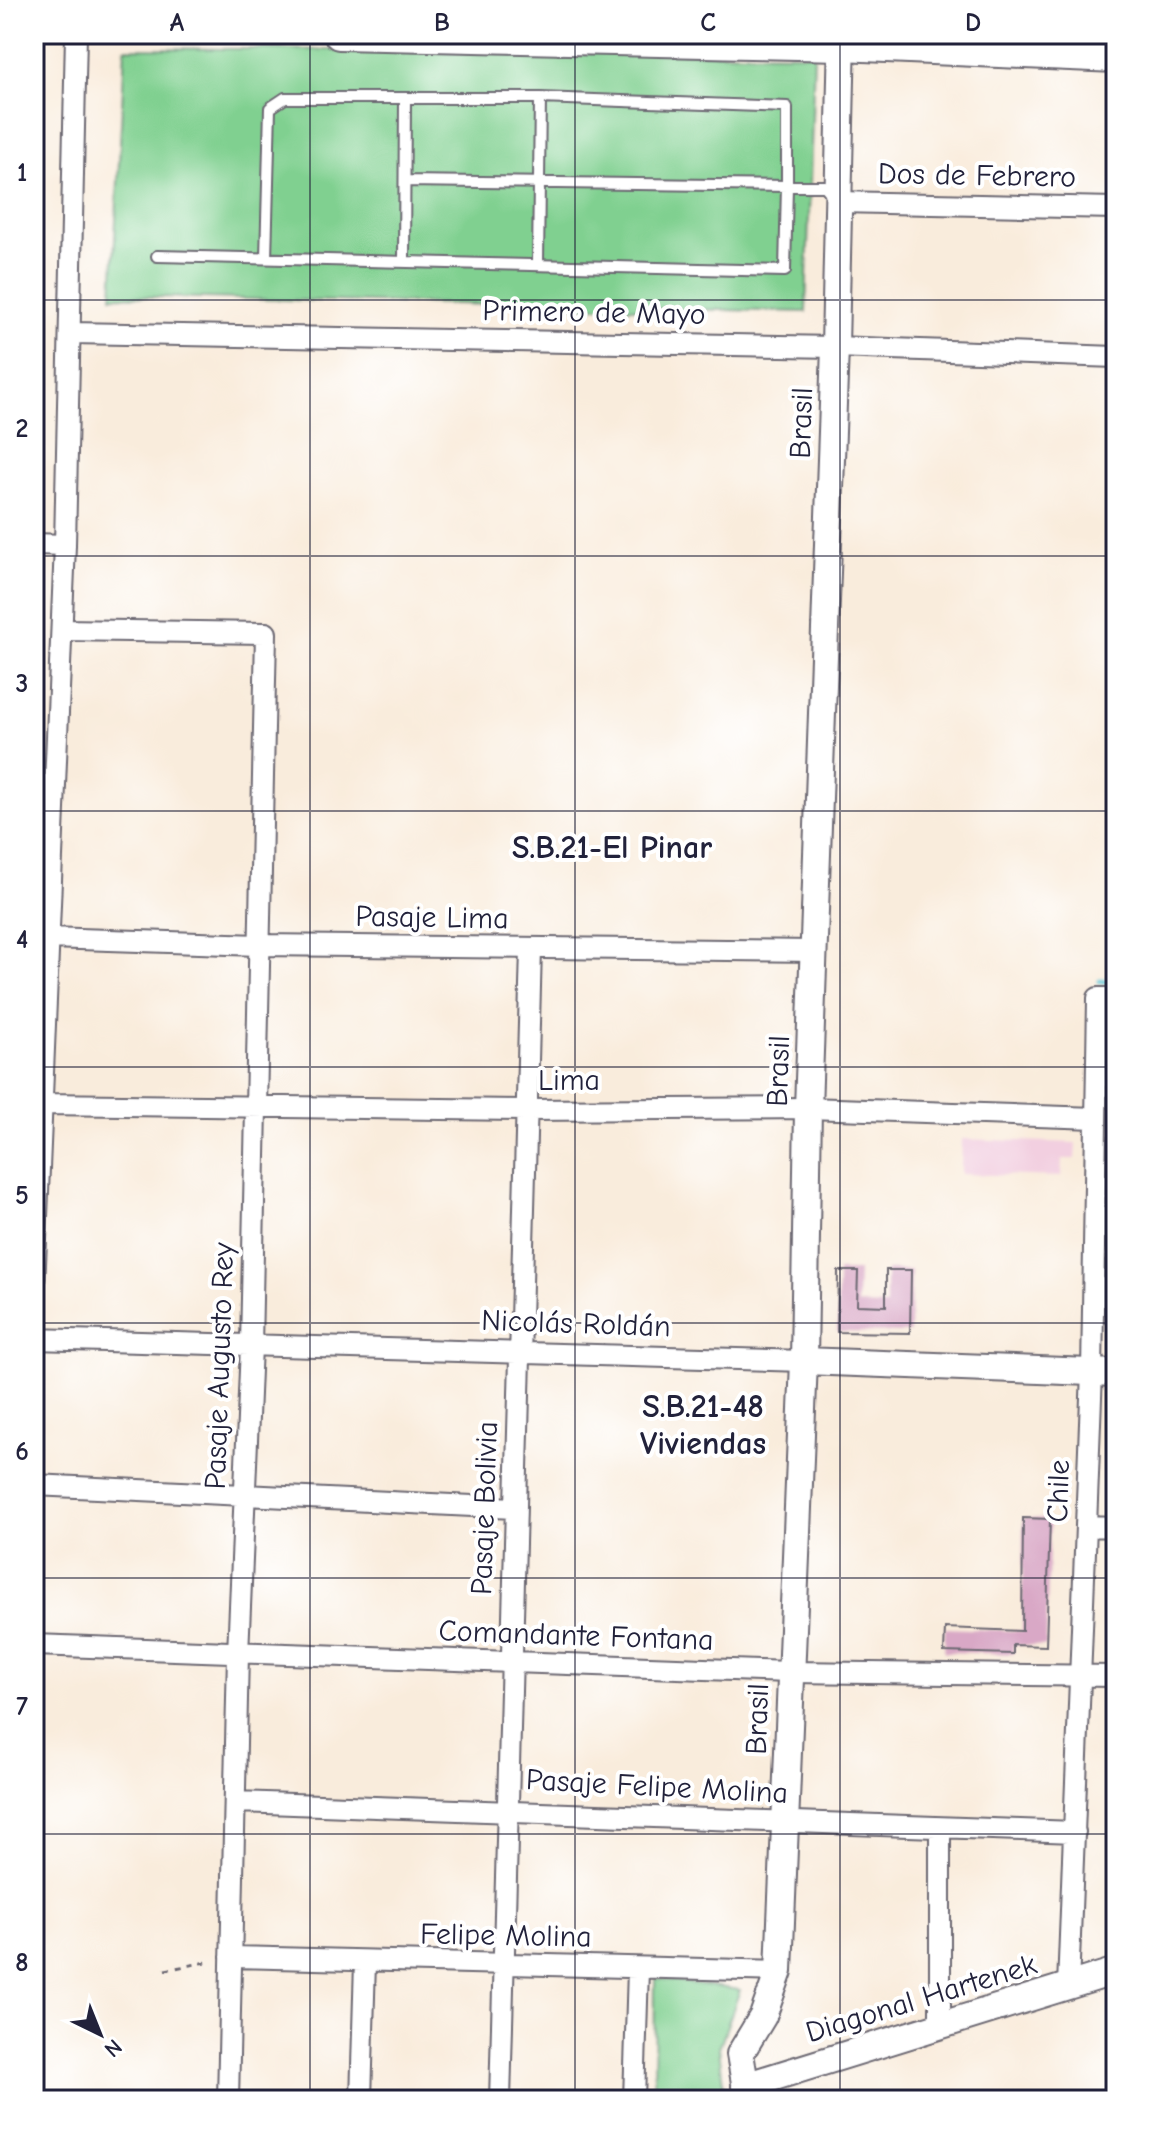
<svg xmlns="http://www.w3.org/2000/svg" width="1150" height="2134" viewBox="0 0 1150 2134" font-family="'Comic Neue',sans-serif">
<rect width="100%" height="100%" fill="#fff"/>
<filter id="ink" filterUnits="userSpaceOnUse"><feTurbulence type="fractalNoise" baseFrequency=".0125" numOctaves="2"/><feDisplacementMap in="SourceGraphic" scale="16" xChannelSelector="R" yChannelSelector="G"/><feConvolveMatrix kernelMatrix="1 2 1 2 8 2 1 2 1" color-interpolation-filters="sRGB"/></filter>
<filter id="wash" filterUnits="userSpaceOnUse"><feTurbulence type="fractalNoise" baseFrequency=".006" numOctaves="4" result="noise"/><feDisplacementMap in="SourceGraphic" scale="32" xChannelSelector="R" yChannelSelector="G"/><feGaussianBlur stdDeviation="1.8" result="paint"/><feColorMatrix in="noise" values="0 0 0 0 0 0 0 0 0 0 0 0 0 0 0 0 0 1.4 0 .05"/><feComposite in="paint" operator="in"/></filter>
<g filter="url(#wash)">
<rect width="100%" height="100%" fill="#f9ecdc"/>
<!-- built -->
<path fill="#f2cfe0" d="M962,1139L1076,1143L1075,1159H1062L1061,1177L961,1174Z"/>
<!-- green -->
<path fill="#80d090" stroke="#517966" stroke-width="2" d="M125,48L814,54L806,312L112,296Z
M655,1978L740,1990L719,2048L725,2100H654Z"/>
<g fill="none" stroke-linecap="round" stroke-linejoin="round">
<!-- stream -->
<path stroke="#5bc6d5" stroke-width="5" d="M1100,981L1116,982"/>
</g>
<g id="blocks">
<!-- building -->
<path fill="#d9a8c6" d="M886,1270H911L910,1333L837,1332L838,1271H858L857,1305L886,1306Z
M1023,1518L1050,1519L1046,1646L1013,1645V1654L944,1652L945,1628L1022,1631Z"/>
</g>
</g>
<g filter="url(#ink)">
<use href="#blocks" fill-opacity="0" stroke="#6d6973" stroke-width="2"/>
<g fill="none" stroke-linecap="round" stroke-linejoin="round">
<defs>
<path id="service" d="M157,256L785,271L787,186L405,181
M266,258L270,108L285,98H540
M404,261L405,98
M538,263L540,98L787,107V186H825L834,197"/>
<path id="minor" d="M838,202L1116,208
M71,333L835,347L1116,357
M34,544L65,545
M62,630L266,633L251,1346L238,1654L228,2100
M34,785H55
M49,938L259,945L814,951
M42,1104L527,1110L808,1108L1096,1118
M34,1288L65,545L76,34
M34,1339L804,1361
M34,1485L514,1508
M1087,1526L1116,1527
M34,1645L790,1672L1116,1676
M235,1802L1075,1832
M231,1957L779,1971
M1068,1987L1092,1372L1098,998H1116
M940,2027V1828
M361,2100L365,1962
M500,2100L531,949
M634,2100L638,1969"/>
<path id="tertiary" d="M804,1361L1116,1373
M745,2086L1116,1971
M748,2100L740,2054L763,2016L779,1971L804,1361L808,1108L835,347L842,34"/>
<path id="secondary" d="M339,34L841,45L1116,57
M1099,34L1116,35"/>
</defs>
<!-- service casing -->
<use href="#service" stroke="#6d6973" stroke-width="14"/>
<!-- minor casing -->
<use href="#minor" stroke="#6d6973" stroke-width="24"/>
<!-- tertiary casing -->
<use href="#tertiary" stroke="#6d6973" stroke-width="30"/>
<!-- secondary casing -->
<use href="#secondary" stroke="#6d6973" stroke-width="34"/>
<!-- path -->
<path stroke="#6d6973" stroke-width="3" stroke-dasharray="6 6" stroke-linecap="butt" d="M165,1970L212,1961"/>
<!-- service -->
<use href="#service" stroke="#fff" stroke-width="10"/>
<!-- minor -->
<use href="#minor" stroke="#fff" stroke-width="20"/>
<!-- tertiary -->
<use href="#tertiary" stroke="#fff" stroke-width="26"/>
<!-- secondary -->
<use href="#secondary" stroke="#fff" stroke-width="30"/>
</g>
</g>
<!-- grid -->
<path fill="none" stroke="#22223b" stroke-width="2" stroke-opacity="0.55" d="M310,34V2100M575,34V2100M840,34V2100M34,300H1116M34,556H1116M34,811H1116M34,1067H1116M34,1323H1116M34,1578H1116M34,1834H1116"/>
<g text-anchor="middle" stroke-width="8" stroke-linejoin="round" paint-order="stroke">
<!-- street labels -->
<g font-size="30" fill="#22223b" stroke="#fff">
<text transform="translate(977 175) rotate(1)" y="10">Dos de Febrero</text>
<text transform="translate(594 312) rotate(1)" y="10">Primero de Mayo</text>
<text transform="translate(801 423) rotate(-88)" y="10">Brasil</text>
<text transform="translate(432 917) rotate(1)" y="10">Pasaje Lima</text>
<text transform="translate(778 1071) rotate(-88)" y="10">Brasil</text>
<text x="569" y="1090">Lima</text>
<text transform="translate(576 1323) rotate(2)" y="10">Nicolás Roldán</text>
<text transform="translate(219 1366) rotate(-88)" y="10">Pasaje Augusto Rey</text>
<text transform="translate(1058 1491) rotate(-88)" y="10">Chile</text>
<text transform="translate(484 1508) rotate(-88)" y="10">Pasaje Bolivia</text>
<text transform="translate(576 1635) rotate(2)" y="10">Comandante Fontana</text>
<text transform="translate(757 1719) rotate(-88)" y="10">Brasil</text>
<text transform="translate(657 1786) rotate(3)" y="10">Pasaje Felipe Molina</text>
<text transform="translate(506 1935) rotate(1)" y="10">Felipe Molina</text>
<text transform="translate(921 1998) rotate(-17)" y="10">Diagonal Hartenek</text>
</g>
<!-- neighbourhood labels -->
<g font-size="32" font-weight="bold" fill="#22223b" stroke="#fff">
<text x="612" y="858">S.B.21-El Pinar</text>
<text x="703" y="1417">S.B.21-48<tspan x="703" dy="37">Viviendas</tspan></text>
</g>
</g>
<!-- margin -->
<rect width="1150" height="2134" fill="none" stroke="#fff" stroke-width="88"/>
<!-- north arrow -->
<g transform="translate(100 2034) rotate(137)" stroke="#ffffff" stroke-width="6" paint-order="stroke">
<path d="M0-6L14 30L0 20L-14 30Z" fill="#22223b"/>
<text y="-12" font-size="22" font-weight="bold" text-anchor="middle" fill="#22223b">N</text>
</g>
<rect x="44" y="44" width="1062" height="2046" fill="none" stroke="#22223b" stroke-width="3"/>
<g font-size="26" text-anchor="middle" font-weight="bold" fill="#22223b">
<text x="177" y="31">A</text>
<text x="442" y="31">B</text>
<text x="708" y="31">C</text>
<text x="973" y="31">D</text>
<text x="22" y="181">1</text>
<text x="22" y="437">2</text>
<text x="22" y="692">3</text>
<text x="22" y="948">4</text>
<text x="22" y="1204">5</text>
<text x="22" y="1460">6</text>
<text x="22" y="1715">7</text>
<text x="22" y="1971">8</text>
</g>
</svg>
